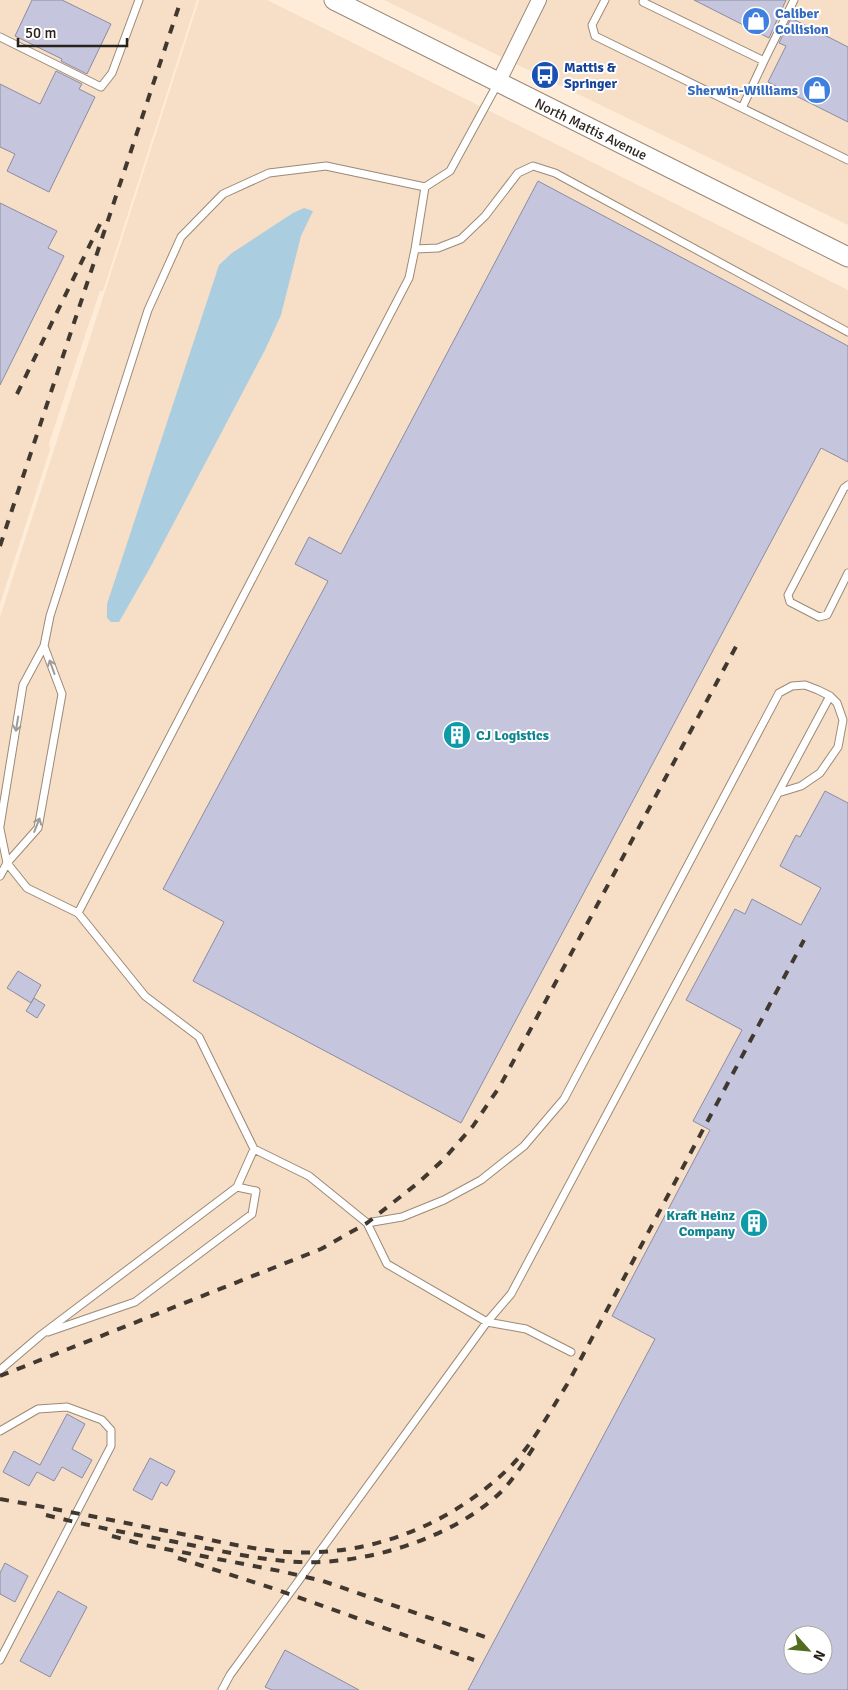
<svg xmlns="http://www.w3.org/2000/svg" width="848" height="1690" viewBox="0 0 848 1690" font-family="Signika,sans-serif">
<rect width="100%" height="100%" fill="#feecd8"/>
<!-- built -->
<path fill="#f7dec6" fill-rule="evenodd" d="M0,0H197L103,291H100L49,443L50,450L0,604Z
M199,0H267L848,290V1690H0V617ZM793,1635H823V1665H793Z
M384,0H848V225Z"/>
<!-- water -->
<path fill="#aacee0" d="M304,208L313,211L301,236L281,315L265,350L151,566L119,622H111L107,618V604L219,265L232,253L293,213Z"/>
<!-- building -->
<path fill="#c5c6dd" stroke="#8b8ca2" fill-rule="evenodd" d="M32,0H62L111,24L87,74L61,61L62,59L15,36Z
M694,0H786L769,38Z
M791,18L848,47V122L768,82L786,46L779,43Z
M56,71L82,84L79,89L95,97L49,192L7,171L15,154L0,147V84L40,104Z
M538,181L848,346V462L821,448L461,1123L193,981L224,922L163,889L328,581L295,564L309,537L341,554Z
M0,203L57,231L48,248L64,256L0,385Z
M825,791L848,803V1690H468L655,1339L612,1316L710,1130L693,1121L742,1030L686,1000L735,909L745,914L752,899L801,925L821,888L780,866L796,835L800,837ZM793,1635H823V1665H793Z
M18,971L41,985L31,1003L7,988Z
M34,998L45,1005L37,1018L26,1011Z
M67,1414L85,1424L72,1449L92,1460L82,1478L62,1467L54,1481L37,1472L29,1486L3,1472L14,1451L40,1465Z
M150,1458L175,1471L167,1486L161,1482L152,1500L133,1490Z
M5,1563L28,1576L15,1602L0,1594V1573Z
M58,1591L87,1607L50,1677L20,1661Z
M285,1650L359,1690H272L265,1687Z"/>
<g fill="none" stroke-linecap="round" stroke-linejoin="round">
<defs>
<path id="lane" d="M605,0L592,25L595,36L848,160
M644,0L643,2L764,61L794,0
M0,37L101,87L112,73L139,0
M742,108L764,61
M415,249L425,187
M848,485L844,488L788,595L790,602L819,617L827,615L848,573
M778,793L830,696
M0,826L23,685L44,646L50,616L148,310L181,237L223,194L269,173L326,166L425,187L450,171L498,83
M0,829L7,863L27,888L78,913L145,996L199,1037L254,1149L309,1176L367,1223L387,1264L487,1322L526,1329L571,1352
M0,876L7,863L38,828L62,694L44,646
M78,913L409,278L415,249L438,248L461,239L485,216L518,173L533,166L555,173L848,332
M48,1332L135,1302L252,1214L256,1191L237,1187
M0,1370L41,1335L237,1187L254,1149
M0,1431L38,1409L67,1407L102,1420L111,1430V1446L0,1660
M222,1690L230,1675L487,1322L511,1294L778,793L801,786L820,773L838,747L843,720L837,703L830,696L818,690L805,685L792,686L779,693L564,1099L524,1146L481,1180L444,1200L402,1217L367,1223"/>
<path id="street" d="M498,83L539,0"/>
<path id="secondary" d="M334,0L848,257"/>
</defs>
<!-- lane casing -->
<use href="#lane" stroke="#9b8a78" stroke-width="9"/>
<!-- street casing -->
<use href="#street" stroke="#9b8a78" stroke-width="16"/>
<!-- secondary casing -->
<use href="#secondary" stroke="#9b8a78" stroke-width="21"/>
<!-- lane -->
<use href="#lane" stroke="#fff" stroke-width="7"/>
<!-- street -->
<use href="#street" stroke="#fff" stroke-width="14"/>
<!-- secondary -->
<use href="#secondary" stroke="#fff" stroke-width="19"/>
<!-- rail -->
<path stroke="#413830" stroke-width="4" stroke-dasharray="9 9" stroke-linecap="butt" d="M17,394L103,218
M0,546L181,0
M0,1376L321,1249L367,1223L418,1183L443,1160L473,1126L500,1086L739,641
M0,1499C56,1509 111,1520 167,1531C203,1538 239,1547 275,1551C362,1560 448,1528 510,1467C533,1444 550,1411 568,1383L804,940
M46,1515C89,1526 132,1534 176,1542C217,1550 258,1560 299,1562C366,1565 454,1538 502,1491C515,1477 525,1461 535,1445
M112,1536L145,1545L280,1571L323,1581L488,1638
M178,1558L278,1590L474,1660"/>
</g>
<!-- one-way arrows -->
<defs><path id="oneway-shaft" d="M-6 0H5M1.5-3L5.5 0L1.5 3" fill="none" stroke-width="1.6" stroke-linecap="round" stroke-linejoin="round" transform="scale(1.25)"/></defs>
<g stroke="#9f9c98">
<use href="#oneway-shaft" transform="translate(52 667) rotate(-110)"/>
<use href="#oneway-shaft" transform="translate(17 724) rotate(99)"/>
<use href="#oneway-shaft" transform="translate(37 825) rotate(-68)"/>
</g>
<!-- icons -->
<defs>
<symbol id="shop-disc" viewBox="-11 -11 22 22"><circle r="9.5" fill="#3f7fe0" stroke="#fff"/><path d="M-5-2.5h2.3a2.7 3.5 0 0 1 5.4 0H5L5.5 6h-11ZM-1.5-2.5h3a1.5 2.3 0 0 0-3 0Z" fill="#fff"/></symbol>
<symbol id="bus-disc" viewBox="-11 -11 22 22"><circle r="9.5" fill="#1a4fb4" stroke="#fff"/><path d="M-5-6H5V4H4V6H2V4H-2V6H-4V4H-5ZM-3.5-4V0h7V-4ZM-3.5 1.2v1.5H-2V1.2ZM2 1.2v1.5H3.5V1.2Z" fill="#fff"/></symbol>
<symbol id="building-disc" viewBox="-11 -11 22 22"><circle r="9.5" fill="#0f9aa8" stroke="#fff"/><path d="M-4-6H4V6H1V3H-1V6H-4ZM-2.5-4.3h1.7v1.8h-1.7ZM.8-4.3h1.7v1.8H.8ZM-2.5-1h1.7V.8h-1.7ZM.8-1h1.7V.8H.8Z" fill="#fff"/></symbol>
</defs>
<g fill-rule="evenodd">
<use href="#shop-disc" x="740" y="5" width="32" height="32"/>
<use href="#bus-disc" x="529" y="59" width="32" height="32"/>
<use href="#shop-disc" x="801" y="74" width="32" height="32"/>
<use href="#building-disc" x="441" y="719" width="32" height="32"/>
<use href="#building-disc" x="738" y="1207" width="32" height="32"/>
</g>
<g text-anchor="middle" stroke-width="4" stroke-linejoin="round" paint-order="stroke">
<!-- shop labels -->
<g font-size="14" font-weight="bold" fill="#366cbe" stroke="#fff" text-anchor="start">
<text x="775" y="18">Caliber<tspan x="775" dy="16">Collision</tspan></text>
<text x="798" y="95" text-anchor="end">Sherwin-Williams</text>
</g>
<!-- transit labels -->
<g font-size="14" font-weight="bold" fill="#164399" stroke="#fff" text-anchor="start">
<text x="564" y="72">Mattis &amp;<tspan x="564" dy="16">Springer</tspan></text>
</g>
<!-- street labels -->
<g font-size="14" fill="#29221b" stroke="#fff">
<text transform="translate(591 129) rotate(26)" y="5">North Mattis Avenue</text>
</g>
<!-- culture labels -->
<g font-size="14" font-weight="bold" fill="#0d838f" stroke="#fff" text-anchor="start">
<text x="476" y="740">CJ Logistics</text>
<text x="735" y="1220" text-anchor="end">Kraft Heinz<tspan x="735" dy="16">Company</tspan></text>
</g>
</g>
<!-- north arrow -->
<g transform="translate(808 1650) rotate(117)"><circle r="24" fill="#ffffff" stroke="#a9a7a4"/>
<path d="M0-4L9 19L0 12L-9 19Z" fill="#526d20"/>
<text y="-8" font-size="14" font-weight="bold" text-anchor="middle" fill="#29221b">N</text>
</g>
<!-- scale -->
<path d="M18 38v8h109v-8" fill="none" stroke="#29221b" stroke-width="2.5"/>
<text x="25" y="38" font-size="15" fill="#29221b" stroke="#ffffff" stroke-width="4" paint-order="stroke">50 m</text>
</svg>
